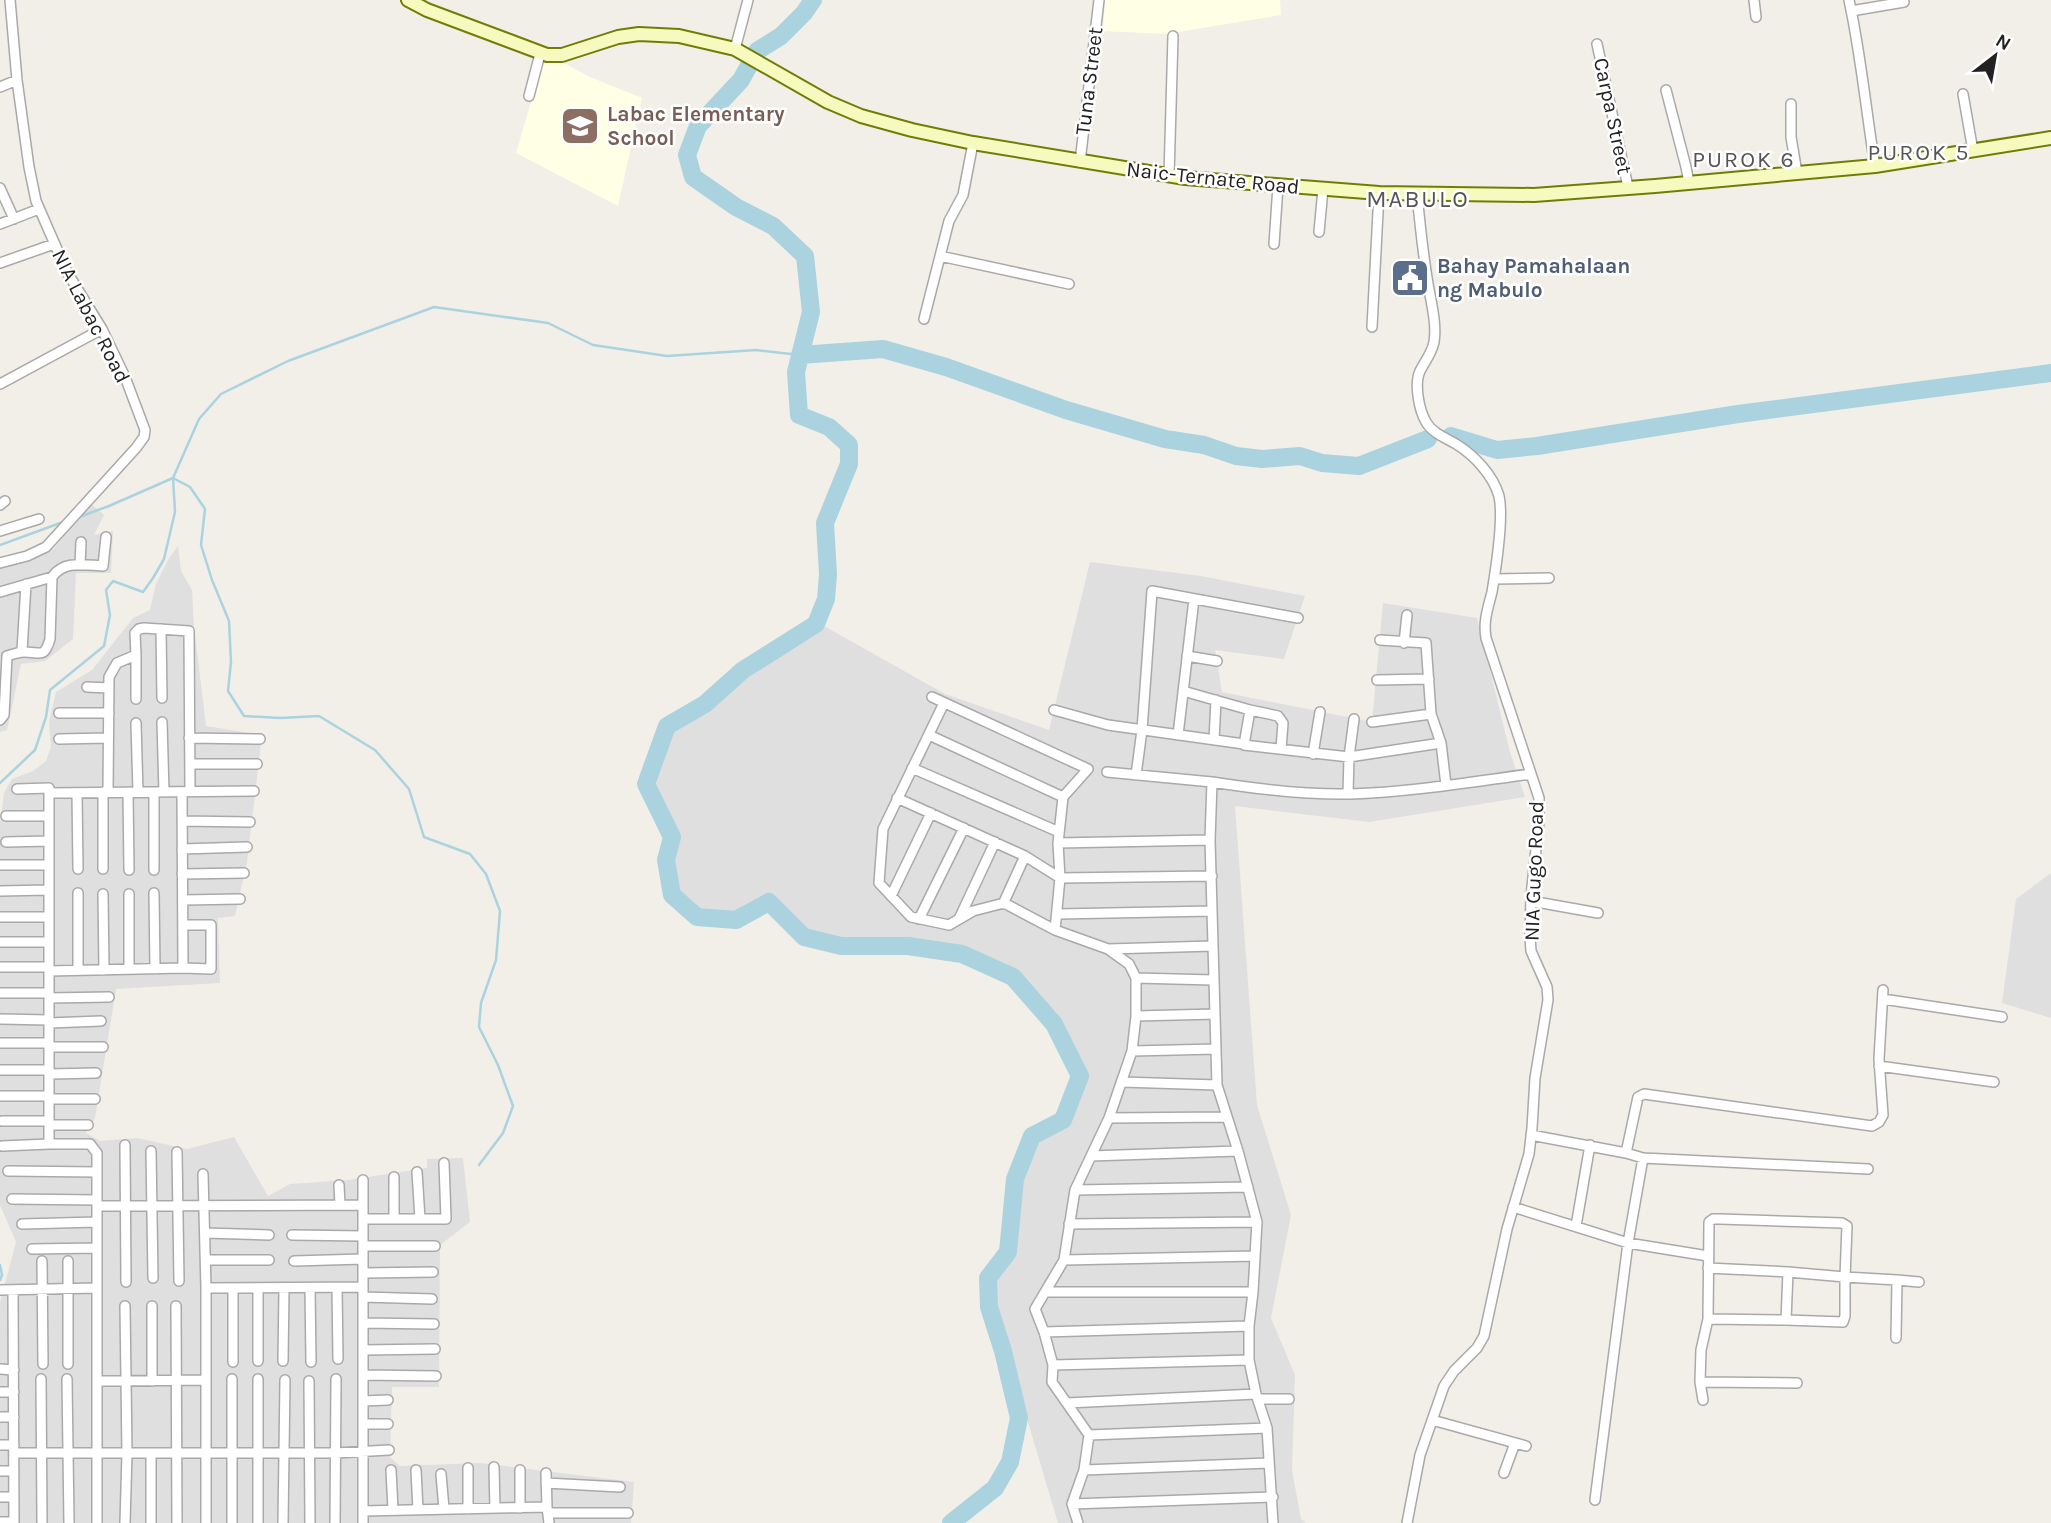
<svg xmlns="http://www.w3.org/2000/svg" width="2051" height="1523" viewBox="0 0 2051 1523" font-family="Karla,sans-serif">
<rect width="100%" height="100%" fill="#f2efe9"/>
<!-- residential -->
<path fill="#e0dfdf" d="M91,504L104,515L94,535L113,531L111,573H76L73,639L45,661L21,664L7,730L0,732V567L30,561L53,550Z
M178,546L181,571L192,590L194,627L206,726L262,735L247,862L235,916L218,918L220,983L116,989L95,1118L86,1133L100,1141L137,1138L187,1149L234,1137L268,1196L290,1184L348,1180L427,1168V1159L463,1158L470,1222L440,1245L439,1387H392L390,1457L400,1466L480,1463L634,1482L631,1523H0V1303L16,1242L0,1205V824L4,793L12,779L33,771L46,761L51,747L49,722L56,692L92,670L133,618L150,610L156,584L169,558Z
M1090,562L1201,576L1305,596L1284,659L1215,650L1222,692L1372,722L1383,603L1477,618L1510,752L1525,797L1369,822L1235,806L1257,1105L1291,1215L1271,1318L1295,1375L1292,1470L1301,1519L1306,1523H1058L989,1291L1014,1186L1029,1143L1061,1121L1080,1076L1046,1015L1013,977L969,957L909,946H870L821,941L804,937L769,902L742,917H697L672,895L669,880L672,837L646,785L667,726L817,622L945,694L1049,730Z
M2051,873V1018L2002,1003L2016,899Z"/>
<!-- education -->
<path fill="#ffffe5" d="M1105,0H1280L1281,15L1166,34L1103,31Z
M544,58L562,62L590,77L642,98L618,206L516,153Z"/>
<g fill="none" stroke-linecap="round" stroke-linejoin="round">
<!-- stream -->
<path stroke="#aad3df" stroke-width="2.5" d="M173,478L190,487L205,509L201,545L212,580L229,621L231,662L228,691L244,716L280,718L319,716L375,750L409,789L424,837L470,854L486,874L500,911L496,960L481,1003L479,1027L498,1065L513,1106L503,1133L479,1165
M79,517L109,506L173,478
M0,545L63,522
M0,783L35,750L46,717L50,690L104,646L110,615L106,590L113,581L143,592L153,578L164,559L175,512L173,478L199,419L221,394L288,361L434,307L548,323L593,345L667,356L756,350L800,355
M0,1265L2,1275L0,1280"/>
<!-- river -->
<path stroke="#aad3df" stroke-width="18" d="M813,0L804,13L781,36L757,51L741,80L698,126L687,155L693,177L736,207L773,226L805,256L811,312L796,372L799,415L829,427L849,445V464L825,523L828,574L826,599L816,624L743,670L705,704L667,726L646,784L672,837L666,860L672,895L697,917L736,920L769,902L804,937L841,946H908L962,954L1013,977L1054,1024L1080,1076L1063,1120L1032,1136L1015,1179L1008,1252L988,1278L989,1307L1003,1351L1019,1418L1010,1462L995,1488L951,1523
M800,355L883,349L946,367L1066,410L1165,439L1204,445L1236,456L1262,459L1300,456L1322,463L1359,466L1428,439
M1451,436L1497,450L1537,446L1738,414L2051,373"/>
<defs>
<path id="minor" d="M1754,0L1756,17
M1849,0C1861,55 1866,111 1875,166
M1851,11L1904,2
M1597,44L1628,187
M735,49L748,0
M0,87L17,80
M1666,90L1686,167L1689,183
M1963,94L1973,151
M529,96L540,54
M1791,104V137L1797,173
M1080,162L1099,0
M1169,176L1173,36
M0,188L14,219
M0,224L39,209
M1319,232L1323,189
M1274,244L1278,186
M940,256L1069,284
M0,263L54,244
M924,319L949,221L963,195L973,143
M1372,327L1379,193
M0,384L102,329
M0,505L5,501
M0,531L39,519
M0,563L27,556L46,547L136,448L144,437L145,430L125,377L102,329L67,272L36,201L29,167L17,80L10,0
M80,565L81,542
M1494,579L1549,578
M0,592L52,577
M161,629L162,698
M1380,640L1426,643L1431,714L1441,743L1446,785
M1404,643L1407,615
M22,651L26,584
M1187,656L1217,661
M1377,680L1429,679
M87,687L109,688
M1183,691L1250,710
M932,697L1088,769L1063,797L1058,843L1060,878L1055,930
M136,699V655
M944,703L883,829L879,883L911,917L949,925L973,911L1004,903L1055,930L1108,949L1213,946
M1054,710L1108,725L1244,744
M59,713H109
M0,720L4,715L7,656C13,654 19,652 24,652C41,652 44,659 50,639L52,577C64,560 84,565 103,566L106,537
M162,722L164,792
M1372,722L1431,714
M136,723L138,792
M929,735L1063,797
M1178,735L1194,599
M189,738L260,739
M59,739L108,738
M1214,740L1216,700
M1281,749L1283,723L1278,716L1250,710L1244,745L1349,757L1441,743
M1313,754L1320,712
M190,764H257
M912,768L1059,832
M1107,772L1212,782
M1136,775L1142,730L1152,591L1298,618
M17,789L49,788V793
M103,792V869
M108,792L109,677L117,663L136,655L135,633L139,629L144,628L189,631L190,791
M128,792L129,870
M154,792V870
M77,793L78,869
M1348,794L1349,757L1354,719
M897,798L1025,856L1003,904
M6,816H49
M182,821L250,822
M6,842L49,841
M1058,843L1210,840
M182,849L247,847
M1025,856L1060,878L1212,876
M1,865H49
M182,874L244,873
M0,891L49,890
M78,893V970
M154,893L155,969
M103,894L104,970
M129,894V969
M891,896L931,813
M183,900L240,899
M1531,901L1598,913
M1058,914L1212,911
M0,917H49
M919,919L964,828
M959,919L995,842
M183,925H211V969L183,968
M0,942H49
M0,967H49
M49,971L183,968L182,792
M1136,978L1213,980
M0,993H49
M49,998L109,997
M1883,999L2002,1017
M1136,1016L1215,1014
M0,1019L49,1020
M49,1023L101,1021
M0,1043H49
M49,1047H103
M1132,1051L1216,1049
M1879,1066L1994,1082
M0,1070H49
M49,1074L96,1073
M1122,1082L1217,1085
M0,1096H49
M49,1099H95
M1109,1118L1226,1117
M2,1121H49
M49,1125H88
M1531,1135L1626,1153
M125,1145L126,1282
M2,1146L49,1144
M151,1151L153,1278
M177,1152L179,1281
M1091,1156L1238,1151
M1643,1158L1626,1153L1638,1097L1644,1094L1872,1126L1879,1122L1883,1115L1879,1059L1883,990
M8,1171L97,1172
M417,1172L420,1219
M203,1174L206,1288V1523
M339,1185L340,1205
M1075,1190L1248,1187
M12,1199L97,1200
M363,1205V1180
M97,1206L363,1205V1523
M1513,1207L1628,1243L1708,1256
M363,1219H446L444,1163
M394,1219V1177
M22,1224L97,1222
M1069,1224L1257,1222
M1576,1226L1590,1145
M205,1233L269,1235
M292,1235L363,1236
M363,1246H435
M32,1249L97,1248
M206,1260H269
M1064,1260L1255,1256
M42,1261L43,1364
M294,1261L363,1259
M1708,1268L1788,1272L1845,1277L1847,1226L1842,1223L1720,1219H1713L1709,1222V1225L1708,1319L1701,1350L1700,1382L1797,1383
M363,1273L433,1272
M1897,1280L1919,1282
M206,1288L363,1287
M233,1288V1362
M310,1288L311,1362
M337,1288L338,1359
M0,1290L97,1288
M13,1290L14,1523
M1045,1292H1253
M363,1297L432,1299
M125,1306L127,1454L125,1523
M152,1306V1381
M176,1306L177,1523
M1708,1319L1786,1320L1788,1272
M1786,1320L1843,1322L1845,1316V1277L1897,1280L1896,1338
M363,1323L434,1324
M1044,1332L1249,1326
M363,1350L435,1349
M258,1361V1288
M283,1361L284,1288
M68,1364V1261
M1053,1365L1249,1360
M0,1369L14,1370
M363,1375L436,1376
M41,1379L42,1522
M67,1379L69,1523
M258,1379V1523
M97,1381L206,1380
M309,1381L310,1523
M1700,1382L1703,1400
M0,1392H14
M1258,1399H1289
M363,1401L388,1400
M1067,1403L1256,1394
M0,1417H14
M1432,1420L1526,1446
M363,1424H388
M1089,1435L1267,1428
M0,1445H14
M14,1453H335L389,1450
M494,1467L495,1508
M468,1468V1509
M391,1470L393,1510
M416,1470L418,1510
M1084,1470L1269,1463
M0,1471H14
M546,1473L547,1507
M1504,1473L1515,1443
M441,1474L444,1509
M546,1483L620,1487
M0,1497H14
M1595,1500L1628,1243L1643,1158L1868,1169
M1072,1504L1273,1497
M520,1508V1470
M363,1511L547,1507L549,1523
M548,1513H628
M0,1522H14
M97,1523V1153L90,1144H49V793L254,791
M151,1523V1454
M232,1523V1379
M283,1523L285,1380
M335,1523L336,1379
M1078,1523L1072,1504L1084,1470L1089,1435L1052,1382L1053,1365L1044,1332L1035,1309L1064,1260L1075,1190L1109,1118L1132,1051L1136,1016V978L1129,964L1108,949
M1273,1523L1267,1428L1256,1394L1249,1360V1326L1253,1292L1257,1222L1238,1151L1217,1085L1210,840L1212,782C1257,789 1303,795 1350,794C1411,792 1471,782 1531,774
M1407,1523L1420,1455L1444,1386L1454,1371L1477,1348L1484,1336L1507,1229L1529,1154L1532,1128L1535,1078L1548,1000L1547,987L1531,951L1530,937L1531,896L1539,821V798L1486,638C1483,621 1488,608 1492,592C1496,568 1504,519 1499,496C1493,475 1474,455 1456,444C1446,438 1432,433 1426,422C1419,410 1414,384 1420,371C1425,361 1432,353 1434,342C1437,324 1431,302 1428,284C1423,254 1420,225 1417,194"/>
<path id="secondary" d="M408,0L427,10L547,55H562L618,37L639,34L679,36L735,49L828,102L861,116L912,130L973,143L1185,178L1379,193L1534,195L1655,186L1875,166L2051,138"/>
</defs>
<!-- minor casing -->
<use href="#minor" stroke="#a9a9a9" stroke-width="12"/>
<!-- secondary casing -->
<use href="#secondary" stroke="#707d05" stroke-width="16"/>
<!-- minor -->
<use href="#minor" stroke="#fff" stroke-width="9"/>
<!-- secondary -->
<use href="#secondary" stroke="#f7fabf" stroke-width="12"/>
</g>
<!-- icons -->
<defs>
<symbol id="school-square" viewBox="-11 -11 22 22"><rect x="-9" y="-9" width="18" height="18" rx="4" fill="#8d6e63" stroke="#fff"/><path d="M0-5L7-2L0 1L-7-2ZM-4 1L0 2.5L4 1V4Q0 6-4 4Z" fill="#fff"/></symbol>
<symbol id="civic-square" viewBox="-11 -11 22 22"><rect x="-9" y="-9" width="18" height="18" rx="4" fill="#5c6f8a" stroke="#fff"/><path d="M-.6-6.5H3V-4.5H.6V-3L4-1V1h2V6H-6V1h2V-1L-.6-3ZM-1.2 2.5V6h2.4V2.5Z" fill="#fff"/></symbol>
</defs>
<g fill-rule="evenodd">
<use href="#school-square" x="558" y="104" width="44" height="44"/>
<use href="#civic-square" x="1388" y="256" width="44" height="44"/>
</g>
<g text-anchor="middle" stroke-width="5" stroke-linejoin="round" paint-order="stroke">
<!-- street labels -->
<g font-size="21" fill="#222" stroke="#fff">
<text transform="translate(1089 81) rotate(-83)" y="7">Tuna Street</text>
<text transform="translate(1613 116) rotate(78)" y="7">Carpa Street</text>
<text transform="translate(1213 178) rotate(6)" y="7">Naic-Ternate Road</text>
<text transform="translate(91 316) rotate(63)" y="7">NIA Labac Road</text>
<text transform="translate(1534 871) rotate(-88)" y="7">NIA Gugo Road</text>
</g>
<!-- education labels -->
<g font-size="21" font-weight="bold" fill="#785e54" stroke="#fff" text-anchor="start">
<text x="607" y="121">Labac Elementary<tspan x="607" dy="24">School</tspan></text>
</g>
<!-- service labels -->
<g font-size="21" font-weight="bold" fill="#4e5e75" stroke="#fff" text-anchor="start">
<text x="1437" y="273">Bahay Pamahalaan<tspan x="1437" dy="24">ng Mabulo</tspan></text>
</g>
<!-- neighbourhood labels -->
<g font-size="23" letter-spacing="2" fill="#555" stroke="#fff">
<text x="1919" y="160">PUROK 5</text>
<text x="1744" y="167">PUROK 6</text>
</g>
<!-- quarter labels -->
<g font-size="24" letter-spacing="2" fill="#555" stroke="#fff">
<text x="1418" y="207">MABULO</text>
</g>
</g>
<!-- north arrow -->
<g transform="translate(1995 56) rotate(31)" stroke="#ffffff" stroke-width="5" paint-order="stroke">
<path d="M0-5L12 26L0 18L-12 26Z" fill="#222222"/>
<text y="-10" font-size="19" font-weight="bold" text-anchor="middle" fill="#222222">N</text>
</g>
</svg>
